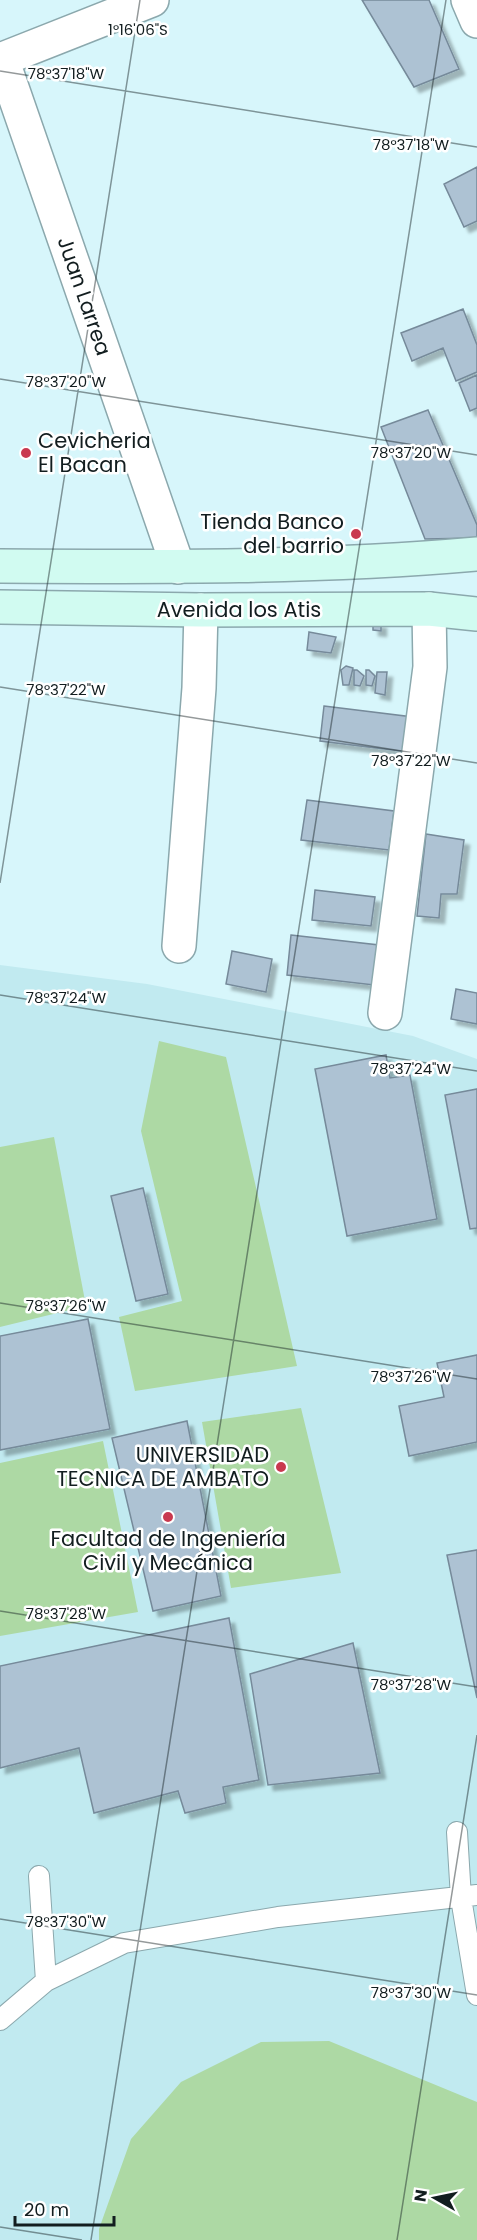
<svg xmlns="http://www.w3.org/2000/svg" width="477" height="2240" viewBox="0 0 477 2240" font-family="Poppins,sans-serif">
<defs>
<filter id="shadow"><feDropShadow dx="5.5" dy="5.5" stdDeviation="1.5" flood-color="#0004"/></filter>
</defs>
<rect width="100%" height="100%" fill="#d7f6fb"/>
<!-- built -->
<path fill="#c1eaf0" d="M0,965L147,984L413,1036L477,1059V2240H0Z"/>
<!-- green -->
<path fill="#add9a4" d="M159,1041L226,1057L297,1366L135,1391L119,1317L182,1301L141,1131Z
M54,1137L86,1306L0,1327V1147Z
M301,1408L341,1573L231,1588L202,1422Z
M103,1441L138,1612L0,1636V1463Z
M329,2041L477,2102V2240H99V2229L131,2139L181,2082L261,2042Z"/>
<!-- building -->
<path fill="#adc2d3" stroke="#768a9a" stroke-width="1.5" filter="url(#shadow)" d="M362,0H429L459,69L414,87Z
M477,167V221L464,227L444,184Z
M463,309L477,345V372L456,381L443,348L412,361L401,333Z
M477,375V408L470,411L459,383Z
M428,410L477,525V538L425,539L381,427Z
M373,622L381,623V631L373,630Z
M309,632L336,637L331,653L307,650Z
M346,666L353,668L349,685H343L341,670Z
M354,670H357L364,676L360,686L354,685Z
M366,670H369L375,676L372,686L366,685Z
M377,672H387L385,695L375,693Z
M324,706L413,717L408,752L320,741Z
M307,800L394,811L389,850L301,840Z
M426,834L464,840L457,894H441L439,918L417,916Z
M315,890L375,897L371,926L312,920Z
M291,935L379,945L374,985L287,975Z
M232,951L272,959L266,992L226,984Z
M456,989L477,993V1024L451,1019Z
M386,1055L390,1078L410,1075L437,1219L347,1236L315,1069Z
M477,1089V1228L470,1229L445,1095Z
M143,1188L168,1294L136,1301L111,1196Z
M88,1319L110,1429L0,1450V1336Z
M477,1355V1442L409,1456L399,1406L444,1397L437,1363Z
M187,1421L221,1596L153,1611L112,1438Z
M477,1550V1698L447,1555Z
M229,1618L259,1780L223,1787L226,1803L185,1813L178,1791L94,1813L79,1748L0,1768V1666Z
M353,1643L380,1773L268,1785L250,1674Z"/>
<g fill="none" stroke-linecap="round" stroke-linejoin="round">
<defs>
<path id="lane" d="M457,1832L461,1898L477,1995
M39,1876L46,1981
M0,2020L46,1981L124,1943L278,1917L477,1895"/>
<path id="street" d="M468,0L477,21
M2,59L178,567
M0,60L152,0
M179,946L199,688L201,610
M385,1013L430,667L429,609"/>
<path id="secondary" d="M0,566C159,567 319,568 477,554
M0,607L201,610L429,609L477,614"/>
</defs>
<!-- lane casing -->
<use href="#lane" stroke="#8ba8ad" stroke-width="22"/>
<!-- street casing -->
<use href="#street" stroke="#8ba8ad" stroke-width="36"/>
<!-- secondary casing -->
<use href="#secondary" stroke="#8ba8ad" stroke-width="36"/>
<!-- lane -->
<use href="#lane" stroke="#fff" stroke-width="20"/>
<!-- street -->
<use href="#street" stroke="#fff" stroke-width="33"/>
<!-- secondary -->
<use href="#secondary" stroke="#d1fbf1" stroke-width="33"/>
</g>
<!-- ticks -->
<path fill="none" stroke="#121d1f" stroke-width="1.5" stroke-opacity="0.45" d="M0,71L477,147M0,379L477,455M0,687L477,763M0,883L140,0M0,995L477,1071M0,1303L477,1379M0,1611L477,1687M0,1919L477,1995M0,2227L82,2240M91,2240L446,0M397,2240L477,1735"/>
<!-- markers -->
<g fill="#c9394f" stroke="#fff" stroke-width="2">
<circle cx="26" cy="453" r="6"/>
<circle cx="356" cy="534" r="6"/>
<circle cx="281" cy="1467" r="6"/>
<circle cx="168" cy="1517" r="6"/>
</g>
<g text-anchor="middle" stroke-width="5" stroke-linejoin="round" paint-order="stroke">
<!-- street labels -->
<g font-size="21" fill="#121d1f" stroke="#fff">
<text transform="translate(84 296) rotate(71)" y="7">Juan Larrea</text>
<text x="239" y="617">Avenida los Atis</text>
</g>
<!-- poi labels -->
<g font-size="21" fill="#121d1f" stroke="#fff" text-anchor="end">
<text x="38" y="448" text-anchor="start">Cevicheria<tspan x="38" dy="24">El Bacan</tspan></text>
<text x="344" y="529">Tienda Banco<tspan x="344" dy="24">del barrio</tspan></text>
<text x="269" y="1462">UNIVERSIDAD<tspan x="269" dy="24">TECNICA DE AMBATO</tspan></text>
<text x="168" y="1546" text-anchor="middle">Facultad de Ingeniería<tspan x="168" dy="24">Civil y Mecánica</tspan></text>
</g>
</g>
<g font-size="15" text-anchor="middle" fill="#121d1f" stroke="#fff" stroke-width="5" stroke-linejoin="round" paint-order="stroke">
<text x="138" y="35">1°16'06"S</text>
<text x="66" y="79">78°37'18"W</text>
<text x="411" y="150">78°37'18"W</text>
<text x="66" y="387">78°37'20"W</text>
<text x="411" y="458">78°37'20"W</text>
<text x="66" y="695">78°37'22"W</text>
<text x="411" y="766">78°37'22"W</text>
<text x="66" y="1003">78°37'24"W</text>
<text x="411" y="1074">78°37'24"W</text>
<text x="66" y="1311">78°37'26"W</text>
<text x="411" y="1382">78°37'26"W</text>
<text x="66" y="1619">78°37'28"W</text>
<text x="411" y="1690">78°37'28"W</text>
<text x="66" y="1927">78°37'30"W</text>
<text x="411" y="1998">78°37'30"W</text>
</g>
<!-- north arrow -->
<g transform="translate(435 2198) rotate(279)" stroke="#ffffff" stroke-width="4.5" paint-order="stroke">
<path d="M0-4.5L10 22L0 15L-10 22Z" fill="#121d1f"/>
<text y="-9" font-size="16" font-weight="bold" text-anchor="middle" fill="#121d1f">N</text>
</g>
<!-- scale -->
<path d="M15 2216v9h99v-9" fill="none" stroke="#121d1f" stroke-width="3"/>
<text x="24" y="2216" font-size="18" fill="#121d1f" stroke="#ffffff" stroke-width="4.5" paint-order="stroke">20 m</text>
</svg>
